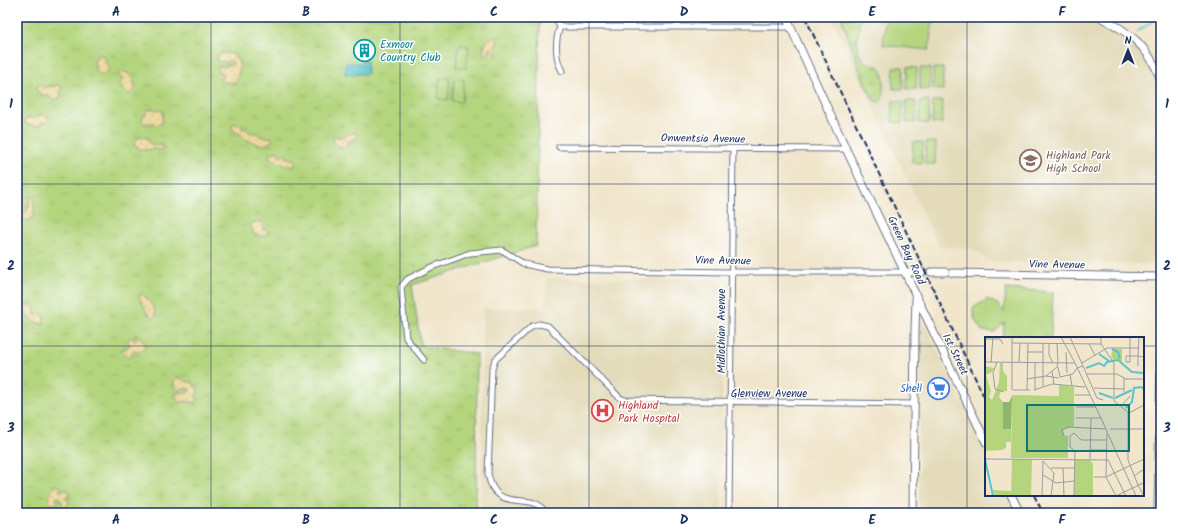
<svg xmlns="http://www.w3.org/2000/svg" width="1178" height="530" viewBox="0 0 1178 530" font-family="Kalam,sans-serif">
<defs>
<pattern id="grass-tufts" width="24" height="20" patternUnits="userSpaceOnUse"><rect width="24" height="20" fill="#b4d57e"/><path d="M3 7l-1-3M5 7V3M7 7l1-3M15 17l-1-3M17 17v-4M19 17l1-3" fill="none" stroke="#9ab76f"/></pattern>
<pattern id="wetland-marsh" width="20" height="14" patternUnits="userSpaceOnUse"><rect width="20" height="14" fill="#b4d57e"/><path d="M1 5h8M5 5V1M11 12h8M15 12V8" fill="none" stroke="#9ab76f"/></pattern>
<pattern id="sand-dots" width="8" height="8" patternUnits="userSpaceOnUse"><rect width="8" height="8" fill="#eeda9e"/><path d="M2 2h.1M6 6h.1" fill="none" stroke="#ccbb8a" stroke-width="1.8" stroke-linecap="round"/></pattern>
<pattern id="water-waves" width="16" height="10" patternUnits="userSpaceOnUse"><rect width="16" height="10" fill="#58c5cf"/><path d="M0 5q4-4 8 0t8 0" fill="none" stroke="#48a0ab"/></pattern>
</defs>
<rect width="100%" height="100%" fill="#fff"/>
<filter id="ink" filterUnits="userSpaceOnUse"><feTurbulence type="fractalNoise" baseFrequency=".025" numOctaves="2"/><feDisplacementMap in="SourceGraphic" scale="8" xChannelSelector="R" yChannelSelector="G"/><feConvolveMatrix kernelMatrix="1 2 1 2 8 2 1 2 1" color-interpolation-filters="sRGB"/></filter>
<filter id="wash" filterUnits="userSpaceOnUse"><feTurbulence type="fractalNoise" baseFrequency=".012" numOctaves="4" result="noise"/><feDisplacementMap in="SourceGraphic" scale="16" xChannelSelector="R" yChannelSelector="G"/><feGaussianBlur stdDeviation="0.9" result="paint"/><feColorMatrix in="noise" values="0 0 0 0 0 0 0 0 0 0 0 0 0 0 0 0 0 1.4 0 .05"/><feComposite in="paint" operator="in"/></filter>
<g filter="url(#wash)">
<rect width="100%" height="100%" fill="#f1e6cc"/>
<!-- built -->
<path fill="#e3dbba" d="M831,17H1089L1113,28L1128,39L1142,54L1151,67L1157,82L1160,97L1161,126L1158,264L1002,262L987,261L981,254L973,250L960,247H939Z
M547,278L723,280L721,513H481L483,308H546Z
M923,321L986,451V495H1007L1016,513H919V322Z"/>
<!-- grass -->
<path fill="url(#grass-tufts)" stroke="#68826e" d="M17,17H540L536,246L412,285L421,346L477,354L476,513H17Z"/>
<!-- wetland -->
<path fill="url(#wetland-marsh)" stroke="#68826e" d="M841,17H859L860,19C859,31 854,47 861,58C866,65 875,63 880,68C885,72 884,96 881,101L878,102L874,100L865,84Z"/>
<!-- sand -->
<path fill="url(#sand-dots)" stroke="#84847e" d="M496,36L498,39L495,48V56L491,57L489,55L492,49L491,47L485,56H484C481,48 487,37 496,36Z
M222,53C225,54 228,52 232,54C243,61 240,72 235,83L223,82L219,79L224,76L223,73L218,72L217,68L220,66L225,67L227,65H232L233,62L231,60L227,62L218,61L217,59L218,55Z
M98,55H101L105,57V62L109,67L107,74H99L96,72L94,62Z
M121,71L128,73L134,80V84L136,88L130,94C124,94 120,87 120,82L123,79L119,76V72Z
M38,85L41,86L44,88L50,86L53,87L57,85L61,86L62,90L60,93L61,96L58,99L52,100L49,95L44,96L35,89Z
M152,109L163,111L162,123L157,125L151,123L144,124L142,121L143,116L147,113V110Z
M43,114L48,117L49,120L47,122H43L38,126L29,125L24,122L26,118H35Z
M234,123L236,124L241,125L243,129H247L250,133L256,132L261,137H271L273,141L264,145L257,144L245,139L241,134L233,131L232,127Z
M352,133L357,134L358,138L347,142L346,147H341L335,144L333,138L334,136L343,137L346,135Z
M141,136L145,138L148,137L149,143L154,145L162,144L163,149C159,151 157,149 153,149C144,150 142,151 134,145C135,141 138,137 141,136Z
M277,151L281,157L286,155L288,158L294,159L295,165L292,167L271,159L269,154Z
M30,196H33L34,201V216L28,221L22,220L21,217C29,211 29,205 30,196Z
M260,221L264,226L263,229L269,232L267,235L260,236L253,234L251,225L253,223Z
M141,294C147,297 155,308 156,315L153,318L147,313C145,308 142,303 139,297Z
M24,304H27L28,307L30,304H33L36,316L39,313L44,315V323L43,325L34,321L24,313Z
M136,335C141,337 146,342 145,347L138,352H133L131,356L128,358L123,352L122,349L127,348L128,345H131L127,341L129,339L132,338L135,341Z
M178,377L188,382H192L198,390L196,397L198,400L194,403L187,401L179,403L175,394L182,392L185,393L190,391V389L183,388L179,390L175,388C173,384 173,379 178,377Z
M57,486H61L60,492L64,489L69,491L70,497L66,496L65,498L69,500L68,505L66,507L62,506V502L59,497L56,498L58,502L57,504L52,505C46,500 50,490 57,486Z"/>
<!-- pitch -->
<path fill="#b4d57e" stroke="#68826e" d="M886,17H933L929,50L883,45Z
M459,45L469,46L466,68L456,67Z
M893,67H903V89H893Z
M907,67L917,68L916,89H906Z
M920,68H930V89H920Z
M933,68H943V90L933,89Z
M440,78L450,79L448,100L438,99Z
M454,79L464,80L462,102L452,101Z
M893,101H903L902,123L892,122Z
M906,101H916V123L906,122Z
M920,101H929V123H919Z
M933,101H943L942,123H932Z
M913,142H923L922,163H912Z
M926,142H936L935,164H925Z
M1006,289L1053,292L1051,338H1003L1004,323L995,332L982,331L974,318L973,308L987,299L999,305L1004,312Z"/>
<!-- water -->
<path fill="url(#water-waves)" stroke="#3a7a96" d="M362,60H367V74H345L346,63H362Z"/>
<g fill="none" stroke-linecap="round" stroke-linejoin="round">
<!-- stream -->
<path stroke="#58c5cf" stroke-width="2" d="M1138,31L1159,17"/>
</g>
</g>
<g filter="url(#ink)">
<g fill="none" stroke-linecap="round" stroke-linejoin="round">
<defs>
<path id="street" d="M555,17L560,27
M560,27H790
M560,27C555,40 555,59 562,71
M559,147L846,149
M424,360L406,338L401,287L408,279L432,267L470,253L502,250L524,264L547,269L731,272H905
M545,513C534,488 496,517 488,474L492,369L495,360L532,326L539,324L548,326L620,398L625,400L914,404
M729,513L733,149"/>
<path id="secondary" d="M786,17L846,149L986,442
M1100,17C1130,32 1149,47 1161,80
M905,272H922
M931,272H945
M952,273L1161,277
M1011,495L1020,513
M913,513L915,331L916,299
M1158,513L1161,359"/>
</defs>
<!-- street casing -->
<use href="#street" stroke="#666f84" stroke-width="7"/>
<!-- secondary casing -->
<use href="#secondary" stroke="#666f84" stroke-width="9"/>
<!-- street -->
<use href="#street" stroke="#fff" stroke-width="5"/>
<!-- secondary -->
<use href="#secondary" stroke="#fff" stroke-width="7"/>
<!-- rail -->
<path stroke="#1b2f5e" stroke-width="2" stroke-dasharray="6 3" stroke-linecap="butt" d="M805,17L986,401
M1034,495L1043,513"/>
</g>
</g>
<!-- grid -->
<path fill="none" stroke="#1b2f5e" stroke-width="1" stroke-opacity="0.55" d="M211,17V513M400,17V513M589,17V513M778,17V513M967,17V513M17,184H1161M17,346H986M1143,346H1161"/>
<!-- icons -->
<defs>
<symbol id="building-ring" viewBox="-11 -11 22 22"><circle r="9.5" fill="#fff" stroke="#0f9aa8" stroke-width="1.5"/><path d="M-4-6H4V6H1V3H-1V6H-4ZM-2.5-4.3h1.7v1.8h-1.7ZM.8-4.3h1.7v1.8H.8ZM-2.5-1h1.7V.8h-1.7ZM.8-1h1.7V.8H.8Z" fill="#0f9aa8"/></symbol>
<symbol id="school-ring" viewBox="-11 -11 22 22"><circle r="9.5" fill="#fff" stroke="#8d6e63" stroke-width="1.5"/><path d="M0-5L7-2L0 1L-7-2ZM-4 1L0 2.5L4 1V4Q0 6-4 4Z" fill="#8d6e63"/></symbol>
<symbol id="supermarket-ring" viewBox="-11 -11 22 22"><circle r="9.5" fill="#fff" stroke="#3f7fe0" stroke-width="1.5"/><path d="M-6-5.5h2.5l.6 2H6L4.5 2H-2.5L-4.4-4H-6ZM-1.5 3.2a1.3 1.3 0 1 0 .1 0ZM3 3.2a1.3 1.3 0 1 0 .1 0Z" fill="#3f7fe0"/></symbol>
<symbol id="hospital-ring" viewBox="-11 -11 22 22"><circle r="9.5" fill="#fff" stroke="#e0444e" stroke-width="1.5"/><path d="M-5-5h3v3.5h4V-5h3V5h-3V1.5h-4V5h-3Z" fill="#e0444e"/></symbol>
</defs>
<g fill-rule="evenodd">
<use href="#building-ring" x="352" y="38" width="25" height="25"/>
<use href="#school-ring" x="1018" y="148" width="25" height="25"/>
<use href="#supermarket-ring" x="926" y="376" width="25" height="25"/>
<use href="#hospital-ring" x="590" y="398" width="25" height="25"/>
</g>
<g text-anchor="middle" stroke-width="3" stroke-linejoin="round" paint-order="stroke">
<!-- culture labels -->
<g font-size="11" fill="#0d838f" stroke="#fff" text-anchor="start">
<text x="380" y="48">Exmoor<tspan x="380" dy="13">Country Club</tspan></text>
</g>
<!-- street labels -->
<g font-size="11" fill="#1b2f5e" stroke="#fff">
<text transform="translate(703 138) rotate(1)" y="4">Onwentsia Avenue</text>
<text transform="translate(907 250) rotate(65)" y="4">Green Bay Road</text>
<text transform="translate(723 260) rotate(1)" y="4">Vine Avenue</text>
<text transform="translate(1057 264) rotate(1)" y="4">Vine Avenue</text>
<text transform="translate(721 331) rotate(-90)" y="4">Midlothian Avenue</text>
<text transform="translate(956 354) rotate(64)" y="4">1st Street</text>
<text x="769" y="397">Glenview Avenue</text>
</g>
<!-- education labels -->
<g font-size="11" fill="#785e54" stroke="#fff" text-anchor="start">
<text x="1046" y="159">Highland Park<tspan x="1046" dy="13">High School</tspan></text>
</g>
<!-- shop labels -->
<g font-size="11" fill="#366cbe" stroke="#fff" text-anchor="end">
<text x="922" y="392">Shell</text>
</g>
<!-- health labels -->
<g font-size="11" fill="#be3a42" stroke="#fff" text-anchor="start">
<text x="618" y="409">Highland<tspan x="618" dy="13">Park Hospital</tspan></text>
</g>
</g>
<!-- overview -->
<g transform="translate(985 337)">
<rect width="159" height="159" fill="#f1e6cc"/>
<path d="M74,48L89,50V89L78,93L79,98L83,99V121H26L27,58L74,59Z" fill="#b4d57e"/>
<path d="M27,59L26,92H18V65H24Z" fill="#8fb66d"/>
<path d="M128,12H137V28L134,23L129,24L126,19ZM15,26H18V34L22,39V54H16L14,60L18,65V92H26V105H21V111L17,113L0,114V29L9,31L7,35L1,38L6,54L4,60L7,63L14,45ZM90,123H105L108,127V159H89ZM8,153L26,154V158L43,159H9Z" fill="#b4d57e"/>
<path d="M27,122L47,123L46,159L26,158Z" fill="#b4d57e"/>
<path fill="none" stroke="#58c5cf" stroke-width="2" d="M127,12L133,15L135,22M114,17L124,24M101,31L114,26L119,29L122,25L133,23L147,35L159,36M114,56L128,61M130,61L147,53M141,71L147,65L149,51L156,50L159,52M0,122L8,159"/>
<path fill="none" stroke="#9b9da0" stroke-width="1" d="M27,0V53M76,0L90,26M85,0L98,29L92,31M116,0V7L129,26V64L143,75V123L153,148M154,0L153,19L159,20M0,2H15L18,7M27,6L116,7M72,6L73,26M64,7V18L68,26M104,7L110,18M42,15H58M81,15L82,36M145,19H141V25H145V0M145,19H153V29M0,25L90,26L122,94L121,140L131,159M6,25L8,0M12,25L8,36L10,52L19,55M34,25L35,6M72,26L75,40L88,37L92,31M97,26L122,11H153M98,29L112,61L118,63M67,34L69,47M85,37L87,49M102,37H132L141,42H159M61,39L72,30M42,42L61,39L74,41M58,49V7M109,51L139,52M28,53H45M42,53L43,6M49,53L67,47L100,50M50,53V26M139,55V41M90,58H105M136,69L145,59M91,70H111M144,76L159,68M91,81H116M125,92H159M123,97L151,159M79,99L77,93L83,90L121,92M105,113H121M0,122L123,123L141,159M105,122L106,81M58,124L69,136L66,159M66,131H89M78,131L79,159M58,138L71,146L89,144M149,139L159,132M109,140H121L159,122M153,148L159,146V120M153,148L159,159M57,159L58,124M89,159L90,114L85,110V99L89,96L96,103H121M131,159L154,148"/>
<path fill="#0f766e" fill-opacity="0.15" stroke="#0f766e" stroke-width="2" d="M42,68H144V114H42Z"/>
<rect width="159" height="159" fill="none" stroke="#1b2f5e" stroke-width="2"/>
</g>
<!-- margin -->
<rect width="1178" height="530" fill="none" stroke="#fff" stroke-width="44"/>
<!-- north arrow -->
<g transform="translate(1128 50)" stroke="#ffffff" stroke-width="3" paint-order="stroke">
<path d="M0-3L7 15L0 10L-7 15Z" fill="#1b2f5e"/>
<text y="-6" font-size="11" font-weight="bold" text-anchor="middle" fill="#1b2f5e">N</text>
</g>
<rect x="22" y="22" width="1134" height="486" fill="none" stroke="#1b2f5e" stroke-width="1.5"/>
<g font-size="13" text-anchor="middle" font-weight="bold" fill="#1b2f5e">
<text x="116" y="16">A</text>
<text x="306" y="16">B</text>
<text x="494" y="16">C</text>
<text x="684" y="16">D</text>
<text x="872" y="16">E</text>
<text x="1062" y="16">F</text>
<text x="11" y="108">1</text>
<text x="1167" y="108">1</text>
<text x="11" y="270">2</text>
<text x="1167" y="270">2</text>
<text x="11" y="432">3</text>
<text x="1167" y="432">3</text>
<text x="116" y="524">A</text>
<text x="306" y="524">B</text>
<text x="494" y="524">C</text>
<text x="684" y="524">D</text>
<text x="872" y="524">E</text>
<text x="1062" y="524">F</text>
</g>
</svg>
